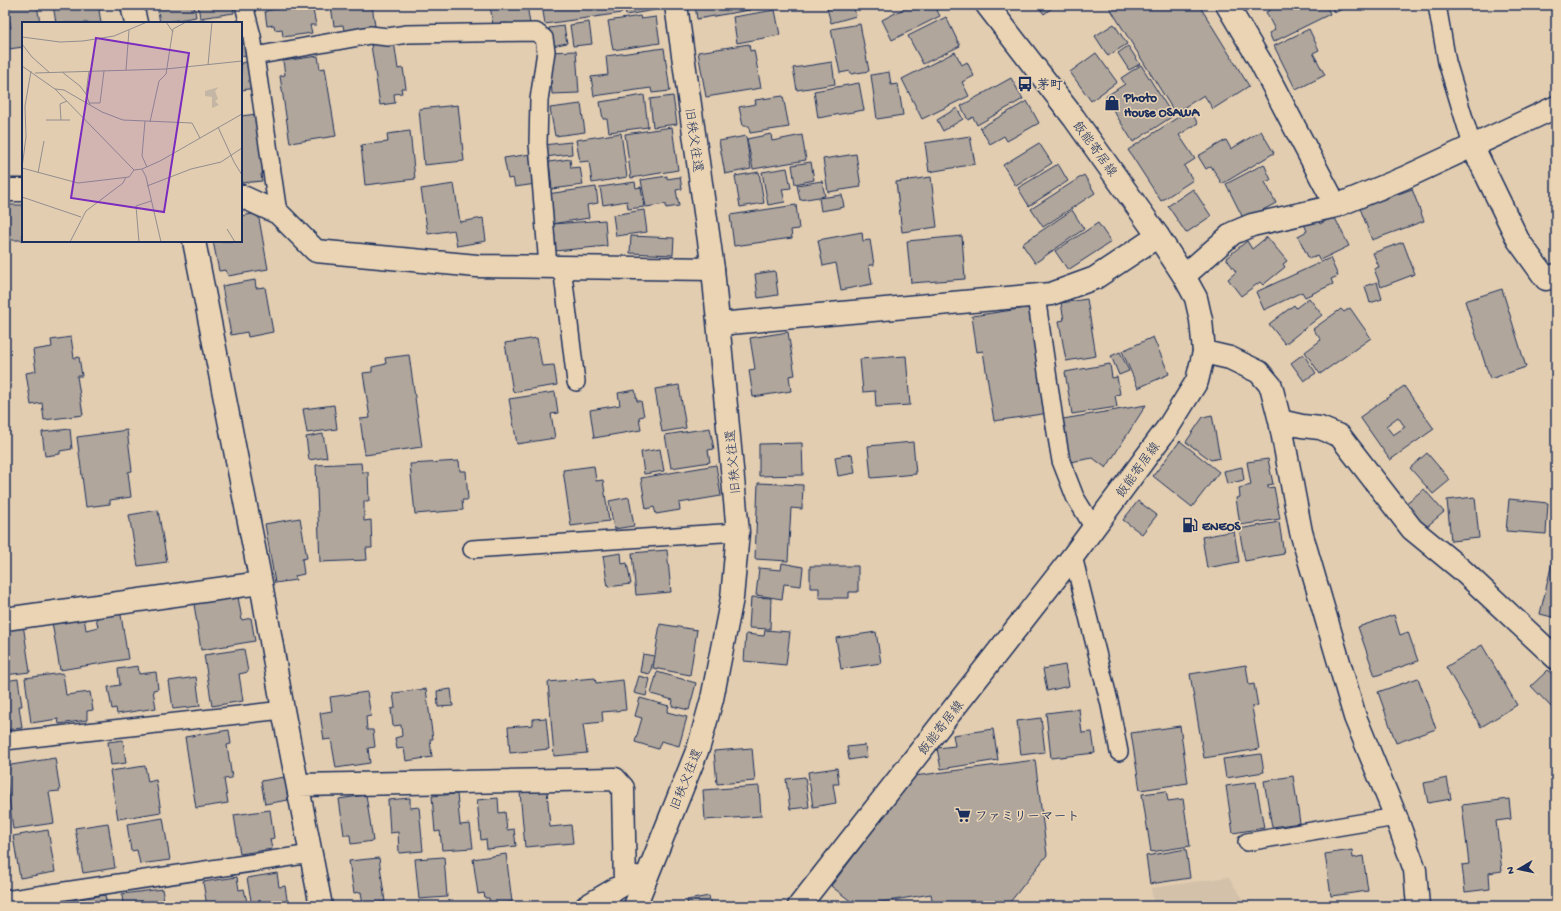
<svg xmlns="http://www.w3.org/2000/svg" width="1561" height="911" viewBox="0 0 1561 911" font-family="'Gochi Hand','Klee One',sans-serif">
<rect width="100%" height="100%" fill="#e2cdb0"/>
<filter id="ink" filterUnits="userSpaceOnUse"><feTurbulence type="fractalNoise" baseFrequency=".025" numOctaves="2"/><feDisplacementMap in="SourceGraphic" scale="8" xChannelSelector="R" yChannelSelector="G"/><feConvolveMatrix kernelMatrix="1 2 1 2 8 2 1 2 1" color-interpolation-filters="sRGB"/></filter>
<g filter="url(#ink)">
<!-- built -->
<path fill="#d3c1aa" d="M1228,877L1246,903L1287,906H1154L1151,888Z"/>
<!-- building -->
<path fill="#b0a69b" stroke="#1b2f5e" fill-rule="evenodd" d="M19,5H37L40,23H23V47L9,49L5,29L11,28L7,7Z
M53,5H103L104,9L99,10L101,23H56Z
M157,5H194L196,17L160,23Z
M198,5H233L234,13L200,18Z
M281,5H312L316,25H310L312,33L283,37L282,29L275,30L274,25L267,26L265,11L282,8Z
M337,5H372L375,26L344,31L343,25L334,26L331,6Z
M490,5H527L530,24L508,28L507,23L493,25Z
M542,5H620L622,13L545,24Z
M624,5H654L655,10L626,15Z
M695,5H749L750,10L697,19Z
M826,5H853L856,16L831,23Z
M911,5H934L940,16L892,40L882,20Z
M1037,5H1056L1044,14Z
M1108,5H1199L1249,86L1213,109L1204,95L1175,113Z
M1281,5H1326L1330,14L1273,42L1269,33L1275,30L1266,12Z
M1331,5H1351L1334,13Z
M775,10L780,35L737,43L733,17Z
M640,16L641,19L656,17L660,43L613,50L608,21Z
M946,17L960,46L923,64L908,36Z
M204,19V23H182Z
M589,22L592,44L573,46L570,25Z
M860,24L869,71L851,74L850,71L840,73L831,29Z
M1114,24L1127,44L1108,56L1095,36Z
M564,26L567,43L552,46L549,28Z
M1309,29L1319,50L1313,53L1325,75L1296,90L1274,46Z
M241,33H244L248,55L241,56Z
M394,41L398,69L403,68L406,88H401L402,93L394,94L395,103L380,105L371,45Z
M749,44L750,51L754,50L761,88L706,97L698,52Z
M1128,46L1140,64L1129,70L1118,53Z
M664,48L670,91L652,93L651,88L594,96L591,77L608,75L606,56Z
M576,51L579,93L552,94L549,52Z
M955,52L962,65L967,62L974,76L962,82L969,96L922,119L902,79Z
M1096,53L1117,82L1091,101L1070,72Z
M318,56L320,69L325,68L336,136L290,143L280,76L285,75L283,61Z
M252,61L256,88L241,90V63Z
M832,62L835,84L797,90L793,68Z
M1141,65L1173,116L1133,142L1105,97L1125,84L1121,78Z
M889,72L891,85L898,84L903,115L877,119L871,75Z
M1011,78L1023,99L977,125L973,117L968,120L961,106Z
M859,83L864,110L818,118L814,91Z
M644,95L648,127L609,132L607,119H603L600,102Z
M673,96L677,124L653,127L650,99Z
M783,96L789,127L750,133L749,126H743L739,107L756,104L755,100Z
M1027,101L1039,123L1007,141L1004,136L990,144L980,128Z
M581,104L585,132L555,136L550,108Z
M458,105L464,161L424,165L419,109Z
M957,108L963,119L943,131L937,120Z
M1189,110L1198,123L1179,135L1195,159L1184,166L1193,180L1161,201L1128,150Z
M257,114L265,173L261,174L262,181L241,183V116Z
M672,127L678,170L631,178L625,134Z
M410,131L415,179L365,185L361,145L388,142L387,134Z
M1261,131L1274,153L1222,184L1211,166L1206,169L1198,156L1226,140L1231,149Z
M621,133L627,177L592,183L589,161L580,162L576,140Z
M771,134L772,141L802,135L806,160L753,169L747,139Z
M746,136L751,169L725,174L719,141Z
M970,136L975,164L929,172L925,143Z
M571,142L572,154L544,157L543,145Z
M1039,143L1052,163L1016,186L1003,165Z
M531,154L536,184L515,187L513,178L508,179L504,158Z
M856,154L861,187L828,192L823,159Z
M570,159L571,168L580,167L583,185L552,189L549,162Z
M811,162L814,180L795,184L792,165Z
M1058,164L1068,181L1029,206L1018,188Z
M1264,164L1271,180L1265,182L1276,203L1244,220L1226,184Z
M787,168L791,188L782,189L785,202L768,205L762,172Z
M759,172L764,203L740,207L735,176Z
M1084,175L1095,193L1043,227L1031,209Z
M667,176V179L680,177L682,189L676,190L679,206L666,208V204L646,207L641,180Z
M931,177L937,227L902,232L896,182Z
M822,181L825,196L800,200L797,185Z
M635,182L636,188L641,187L644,207L628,209L627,201L603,205L600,187Z
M454,184L460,222L483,218L486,241L457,246L454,230L428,234L421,189Z
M596,187L598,203L587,205L589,218L551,224L547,194Z
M1193,189L1211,216L1186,233L1168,206Z
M1412,189L1424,221L1372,240L1360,208Z
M842,195L844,207L821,211L819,198Z
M5,205H23V240H5Z
M796,205L799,229L791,230L792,238L734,246L730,215Z
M644,210L647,232L616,236L613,215Z
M1072,210L1084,229L1035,263L1022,244Z
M258,213L268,269L228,276L226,270L219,271L213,241H241V216Z
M1334,216L1349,246L1320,260L1317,255L1309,259L1298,236L1307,231L1304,224L1317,217L1320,224Z
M605,220L607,246L555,251L553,224Z
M1098,223L1111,242L1068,270L1055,251Z
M862,232L863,241L870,240L874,265H869L872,284L841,290L836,263L823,266L818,240Z
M631,236L674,238L673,255L630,253Z
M962,236L965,279L911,283L907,241Z
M1267,237L1287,261L1283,264L1285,267L1263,285L1260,282L1241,296L1228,279L1236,272L1226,258L1247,241L1252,249Z
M1403,242L1415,274L1381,287L1374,269L1379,267L1373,253Z
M1330,258L1338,276L1331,279L1333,284L1305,297L1302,292L1264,310L1256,292Z
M775,271L778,295L758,298L755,274Z
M255,280L256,288L265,287L273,332L248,337L247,332L231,335L222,286Z
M1377,282L1382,299L1370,303L1365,286Z
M1502,289L1526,367L1490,379L1465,301Z
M1309,298L1322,315L1285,344L1269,324L1294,305L1296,308Z
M1087,299L1096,356L1066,361L1059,321L1064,320L1061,303Z
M1033,307L1049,413L994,421L983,351L977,352L972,316Z
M1350,308L1371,338L1320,374L1305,352L1321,340L1313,329L1341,309L1344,312Z
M788,332L795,375L789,376L791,391L753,397L749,370L755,369L750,338Z
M71,337L74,358L79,357L82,376H77L83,415L44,420L42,403L31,405L26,373L36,371L33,350L52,347L51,340Z
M1153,337L1169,374L1138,388L1122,351Z
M537,338L542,366L554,365L557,385L513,392L505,343Z
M1120,352L1129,371L1119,375L1111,356Z
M1303,354L1316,373L1304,381L1291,363Z
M409,355L422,447L365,455L360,419L370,418L363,373L372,372V367L386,364L385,358Z
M906,356L910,405L876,407L875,391L863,392L860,359Z
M1110,364L1112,378L1117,377L1120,394L1115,395L1117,407L1072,414L1065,372Z
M679,385L686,428L662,432L655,389Z
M1404,386L1434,429L1390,460L1360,417ZM1398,417L1405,427L1393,435L1386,426Z
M635,390L637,401H641L644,416L639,417L641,430L594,438L590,410L620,405L618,393Z
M555,392L558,413L551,414L555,438L517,444L509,399Z
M334,405L337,429L307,433L303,409Z
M1146,405L1106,468L1093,458L1070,462L1063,419Z
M1212,415L1220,458L1211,460L1186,442L1203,417Z
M710,428L714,449L708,450L710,462L671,468L665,435Z
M70,429L72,449L60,451V454L45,456L42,432Z
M127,430L132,471L128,472L131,497L110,500V504L86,507L77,437Z
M323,434L327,457L309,460L306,437Z
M1180,441L1219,472L1192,507L1153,476Z
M913,442L916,474L871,478L868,446Z
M802,443L803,475L759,476V444Z
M660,449L664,471L644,474L641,452Z
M1427,453L1450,480L1433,494L1410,468Z
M852,454L855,473L838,476L835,457Z
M1268,459L1273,484L1268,485V488L1274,487L1280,519L1240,525L1236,498L1240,497L1239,488L1251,485L1247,462Z
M459,461L460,471H466L468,500H462L463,510L415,514L410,464Z
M361,463L362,472H368L369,501H364V521L371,520L372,548H366L367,560L320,562L316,465Z
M716,465L721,496L679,503L680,510L656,514L654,507L646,509L641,478Z
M594,466L596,481L603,480L609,521L571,526L563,470Z
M1242,467L1244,480L1227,484L1224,471Z
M758,483L803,485L802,509L791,508L788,561L755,559Z
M1424,489L1444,512L1425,528L1405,504Z
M629,497L634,526L614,529L609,501Z
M1475,497L1479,538L1451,541L1447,500Z
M1509,499L1548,503L1546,534L1506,531Z
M1138,501L1157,515L1142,534L1123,520Z
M158,510L167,562L138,566L129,515Z
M300,518L307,558L302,559L304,574L295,576L296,580L275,583L265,524Z
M1279,522L1284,554L1245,561L1239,529Z
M1234,531L1239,562L1207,568L1202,537Z
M667,550L671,592L636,595L632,553Z
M1555,550H1556V618L1540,614Z
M621,553L622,564L627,563L631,584L608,587L603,556Z
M782,563L803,567L801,586L784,584L782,599L756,595L759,568L781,570Z
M810,566H858V592H849V598H819V588H810Z
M238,597L242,620L251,618L255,641L201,650L194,604Z
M751,597L771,598L770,629L749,628Z
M120,609L128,659L60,670L52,622L84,617L86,630L98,627L95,613Z
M1394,615L1400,635L1408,632L1418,661L1375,676L1358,627Z
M23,624L30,672L5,675V627Z
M660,624L697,630L690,675L653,668Z
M765,630L790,632L786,665L744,661L746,634L764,636Z
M876,632L881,663L841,669L836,638Z
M1482,645L1517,705L1481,727L1446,667Z
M244,649L248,672L239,674L243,701L212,706L204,655Z
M643,654L654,656L650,674L640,672Z
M1065,665L1069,686L1047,691L1043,669Z
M1246,665L1249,685L1254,684L1258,706L1252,707L1259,749L1204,758L1190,674Z
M138,666L139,674L156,672L158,689L153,690L156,708L117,714L116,708L112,709L108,687L120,685L118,669Z
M1548,670L1556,679V704L1552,708L1531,686Z
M657,672L696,683L689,710L672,706L673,700L651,694Z
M63,673L66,695L90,692L93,710L87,711V720L59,724L58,719L31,723L25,678Z
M639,676L650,679L646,696L634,693Z
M196,677L200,706L173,709L169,681Z
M595,678L596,683L623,680L626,710L602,712L603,722L583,724L587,753L554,756L548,682Z
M1418,678L1436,729L1396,743L1378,692Z
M18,679L22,706H19L22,728L5,730V681Z
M426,689L433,739H430L432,757L406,761L404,748L397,749L395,738L402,736L401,725L393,726L391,709L395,708L393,693Z
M451,689L453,706L438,707L437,691Z
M367,692L371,716L366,717L367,730H373L375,747L368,748L370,763L336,768L331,739L324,740L320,713L332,711L330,697Z
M640,698L669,706L667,712L687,717L679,746L661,741L658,749L635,742L642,718L635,716Z
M1079,709L1082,733L1092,732L1095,753L1051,758L1046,713Z
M546,718L549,749L510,753L508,727L533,725V719Z
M1041,718L1045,752L1021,755L1017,721Z
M1180,726L1188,783L1140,790L1131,733Z
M993,729L998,760L941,769L937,748L955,746L953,735Z
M229,730L231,744L227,745L232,778L224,779L228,803L196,808L185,737Z
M123,740L126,763L111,765L108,742Z
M865,745L867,757L849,760L847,747Z
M752,748L755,781L717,784L714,751Z
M1261,754L1264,772L1226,778L1223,759Z
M55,758L60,791L49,792L54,823L13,829L5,766Z
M1035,760L1047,855L1007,906H933L931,894L857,906L831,886L914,776Z
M145,766L148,782L156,780L161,812L118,819L110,771Z
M837,768L839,784H833L836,803L813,807L808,772Z
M1293,776L1300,823L1272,827L1264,781Z
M285,777L288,800L265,804L261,781Z
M805,777L809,807L790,809L786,779Z
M1447,778L1451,799L1428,803L1424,783Z
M1256,782L1264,828L1233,833L1226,786Z
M759,786L761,816L705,820L703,790Z
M547,790L550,827L571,825L573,843L525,847L520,792Z
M1166,791L1168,801L1183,799L1190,846L1151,852L1142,794Z
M457,794L460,825L470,824L473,848L442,850L440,831L435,832L432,796Z
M366,795L373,841L351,844L350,835H344L339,799Z
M410,798V808L419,807L423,851L399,853L398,832L390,833L388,800Z
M498,798L499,813L505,812L507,830L514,829L516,846L487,849L486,839L481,840L477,800Z
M1509,799L1511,819L1496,821L1502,871L1489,873L1490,889L1465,892L1462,865L1469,864L1462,805Z
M270,810L274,838L270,839L272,849L240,854L234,815Z
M163,818L170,860L140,864L137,850L131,851L127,824Z
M108,823L115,868L83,873L75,828Z
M48,830L55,872L20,878L13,836Z
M1186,849L1190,878L1150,884L1146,856Z
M1352,850L1353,858L1363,856L1368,891L1331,896L1325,854Z
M506,854L512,902L490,905L489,898H485L484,893L478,894L473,859Z
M444,857L447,897L419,899L415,859Z
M379,858L385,902L363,904L361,892L354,893L349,861Z
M277,873L279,887L285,886L288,906H252L247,878Z
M237,877L239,890L244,889L248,906H207L203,882Z
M162,889L165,906H123L122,894Z
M105,895L107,906H58L57,902Z
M709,896L711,906H688L687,900Z
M54,902L55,906L31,905Z"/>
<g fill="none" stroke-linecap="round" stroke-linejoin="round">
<defs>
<path id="lane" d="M244,5L252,36L278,213
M1437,5L1447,62L1472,145
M255,56L370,35L388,37L407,34L536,32L544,38L546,51L539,100L538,144L548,266
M562,266L576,382
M1036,296L1054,420L1061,461L1075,497L1094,528
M472,549L738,532
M1073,556L1110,705L1119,752
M5,741L283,710
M1247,842L1396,817
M5,900L311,854"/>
<path id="street" d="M132,5L136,23
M1227,5L1260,61L1336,206
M1472,145L1518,240L1546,279L1556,275
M5,190H23
M241,196L278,213L316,251L477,266L713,269
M194,241L261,583L283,710L321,906
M1184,276L1233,233L1252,225L1336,206L1404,178L1556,107
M719,324L1051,294L1095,278L1158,236
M1204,352L1230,358L1259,372L1271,386L1280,421L1301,532L1355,717L1396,817L1415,870L1418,906
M1280,421L1302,426L1320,428L1340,436L1412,529L1462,570L1556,658
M5,619L261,583
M298,785L615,779L623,788L625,884
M5,900L7,906
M587,906L636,877"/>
<path id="secondary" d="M635,906L699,746L712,699L732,598L738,532L713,269L676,5"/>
<path id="primary" d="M799,906L1073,556L1169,426L1197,381L1204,352L1201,320L1196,298L1184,276L1158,236L1074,118L987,5"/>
</defs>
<!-- lane casing -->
<use href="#lane" stroke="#1b2f5e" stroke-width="20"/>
<!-- street casing -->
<use href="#street" stroke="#1b2f5e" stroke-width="25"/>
<!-- secondary casing -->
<use href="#secondary" stroke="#1b2f5e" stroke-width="25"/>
<!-- primary casing -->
<use href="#primary" stroke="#1b2f5e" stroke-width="25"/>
<!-- lane -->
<use href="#lane" stroke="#ead4b3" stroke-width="17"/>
<!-- street -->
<use href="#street" stroke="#ead4b3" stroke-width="22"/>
<!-- secondary -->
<use href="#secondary" stroke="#ead4b3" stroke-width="22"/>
<!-- primary -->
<use href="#primary" stroke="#ead4b3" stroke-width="22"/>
</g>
</g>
<!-- icons -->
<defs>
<symbol id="bus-bare" viewBox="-9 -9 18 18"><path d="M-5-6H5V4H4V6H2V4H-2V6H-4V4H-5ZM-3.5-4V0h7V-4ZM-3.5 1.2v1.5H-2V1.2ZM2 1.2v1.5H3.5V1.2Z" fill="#1b2f5e" stroke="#ead4b3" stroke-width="2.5" paint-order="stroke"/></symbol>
<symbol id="shop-bare" viewBox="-9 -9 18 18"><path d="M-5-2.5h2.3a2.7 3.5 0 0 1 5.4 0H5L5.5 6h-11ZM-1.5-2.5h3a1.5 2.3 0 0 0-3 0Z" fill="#1b2f5e" stroke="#ead4b3" stroke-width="2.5" paint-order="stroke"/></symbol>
<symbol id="fuel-bare" viewBox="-9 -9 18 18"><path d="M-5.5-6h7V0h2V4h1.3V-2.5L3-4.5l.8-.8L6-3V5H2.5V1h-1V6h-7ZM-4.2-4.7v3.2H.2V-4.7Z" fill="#1b2f5e" stroke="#ead4b3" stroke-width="2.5" paint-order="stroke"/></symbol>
<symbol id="supermarket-bare" viewBox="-9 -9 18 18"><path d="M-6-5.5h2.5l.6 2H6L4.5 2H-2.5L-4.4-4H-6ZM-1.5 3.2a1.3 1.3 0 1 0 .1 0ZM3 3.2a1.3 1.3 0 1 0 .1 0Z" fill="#1b2f5e" stroke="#ead4b3" stroke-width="2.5" paint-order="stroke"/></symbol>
</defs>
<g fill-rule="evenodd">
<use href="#bus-bare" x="1014" y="73" width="22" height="22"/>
<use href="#shop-bare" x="1101" y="92" width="22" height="22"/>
<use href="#fuel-bare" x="1179" y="514" width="22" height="22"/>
<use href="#supermarket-bare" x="952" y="804" width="22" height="22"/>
</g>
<g text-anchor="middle" stroke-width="3" stroke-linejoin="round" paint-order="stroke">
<!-- poi labels -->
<g font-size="13" font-weight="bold" fill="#1b2f5e" stroke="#ead4b3" text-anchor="start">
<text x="1037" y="89">茅町</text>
<text x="1124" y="101">Photo<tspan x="1124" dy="15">House OSAWA</tspan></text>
<text x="1202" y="530">ENEOS</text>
<text x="975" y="820">ファミリーマート</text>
</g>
<!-- street labels -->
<g font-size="13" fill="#1b2f5e" stroke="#ead4b3">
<text transform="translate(695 140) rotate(82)" y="5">旧秩父往還</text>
<text transform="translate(1096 148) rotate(54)" y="5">飯能寄居線</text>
<text transform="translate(732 462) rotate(-95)" y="5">旧秩父往還</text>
<text transform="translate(1137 469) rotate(-54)" y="5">飯能寄居線</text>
<text transform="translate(940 727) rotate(-52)" y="5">飯能寄居線</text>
<text transform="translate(685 779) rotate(-68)" y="5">旧秩父往還</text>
</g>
</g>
<!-- overview -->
<g transform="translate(22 22)">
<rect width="220" height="220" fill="#e2cdb0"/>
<path d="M197,65L193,69L196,77L193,79L197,83L190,86V75L183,74V69Z" fill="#c4b6a4"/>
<path fill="none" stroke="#928e8f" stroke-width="1" d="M144,0L151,10M0,15L38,20L61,19L92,14L125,0M0,22L10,35L28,51M186,43L190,0M0,44L33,67L112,148L120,147L138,139L220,92M104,48L107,8M67,49L64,72L68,83M40,50L58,64L64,72M13,51L144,47L220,39M33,67L42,68L80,90L101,98L170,101L178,116M67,81H78L82,49M24,98H48M39,98L38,82L45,79M123,99L120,134L125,145M128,100L137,59L144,52L151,7L164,0M196,105L212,140L220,153M0,146L56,161L107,155L112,148M0,146L4,115L3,84L9,49M120,147L124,155L139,220M16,151L22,119M125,164L169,147L199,140L220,126M0,175L59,195M205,207L213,220M48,220L64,189L101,161L104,155M117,220L114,184L129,179"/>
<path fill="#7b2cbf" fill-opacity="0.15" stroke="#7b2cbf" stroke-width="2" d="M74,16L167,31L142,190L49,176Z"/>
<rect width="220" height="220" fill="none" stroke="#1b2f5e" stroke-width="2"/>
</g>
<!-- margin -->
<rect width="1561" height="911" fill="none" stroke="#ead4b3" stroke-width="20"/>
<rect x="10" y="10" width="1541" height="891" fill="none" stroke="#1b2f5e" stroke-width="1.5" filter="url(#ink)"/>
<!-- north arrow -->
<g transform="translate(1519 869) rotate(261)" stroke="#ead4b3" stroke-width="3" paint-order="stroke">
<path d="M0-3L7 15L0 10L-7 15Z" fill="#1b2f5e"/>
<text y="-6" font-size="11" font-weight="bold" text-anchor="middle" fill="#1b2f5e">N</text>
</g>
</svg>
